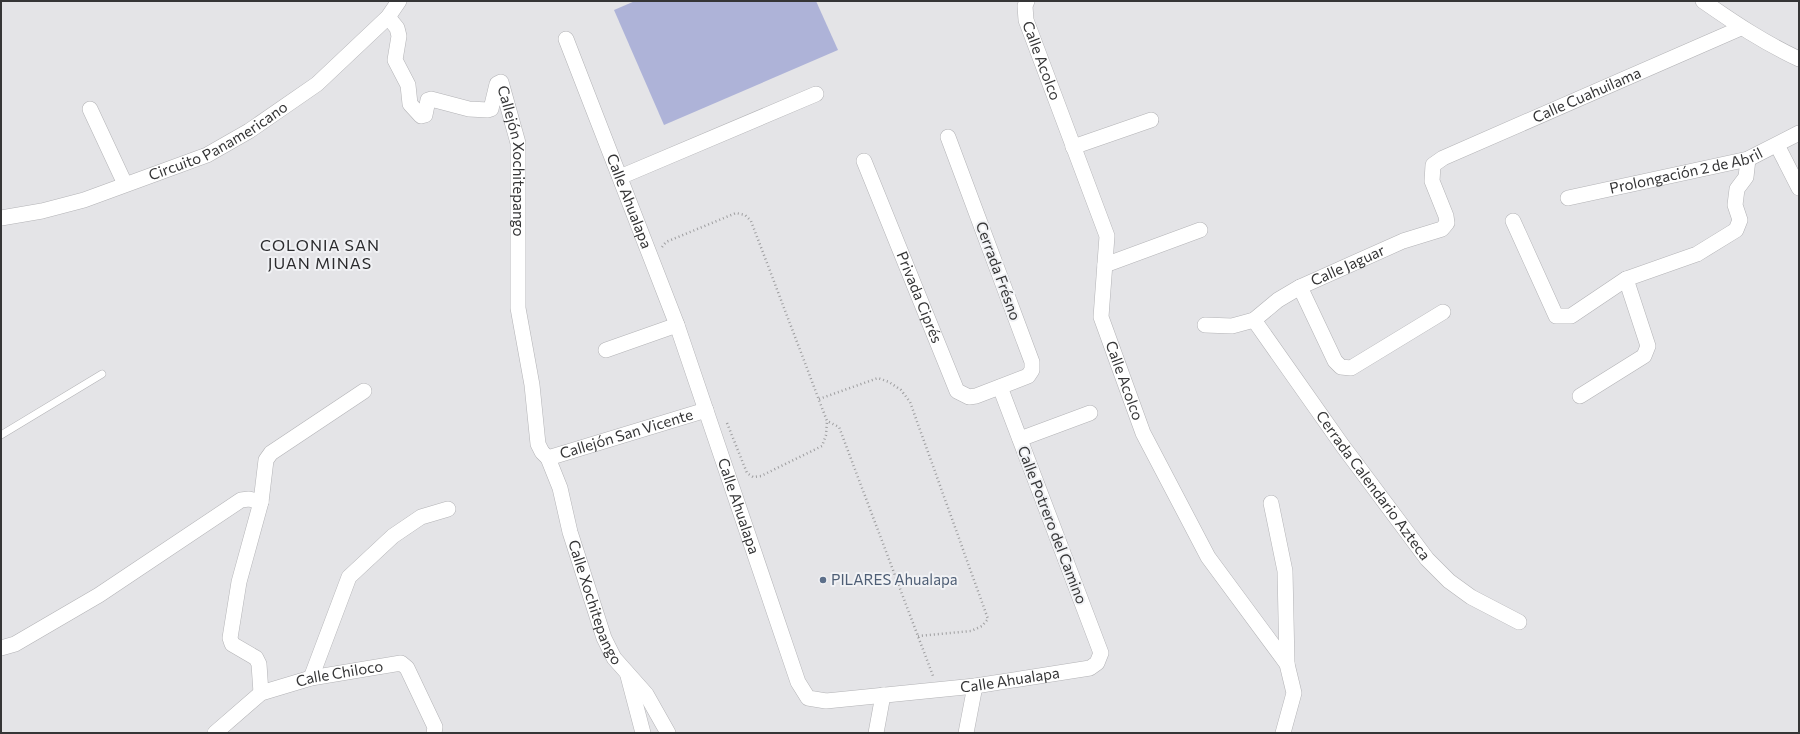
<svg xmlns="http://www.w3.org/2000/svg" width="1800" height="734" viewBox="0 0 1800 734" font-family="Commissioner,sans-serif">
<rect width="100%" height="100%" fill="#e4e4e7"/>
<!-- green -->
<path fill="#aeb3d8" d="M635,1H816L838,50L664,125L614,10Z"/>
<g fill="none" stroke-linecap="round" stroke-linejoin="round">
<defs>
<path id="service" d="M1,435L102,374"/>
<g id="minor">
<path id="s1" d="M1027,1L1025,6L1026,20L1107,236L1101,317L1143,433L1208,557L1287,664L1294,693L1283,733"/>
<path d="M1703,1C1736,24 1763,42 1799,59"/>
<path id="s2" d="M388,17L397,28L399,36L395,60L408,85L410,104L421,116L425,115L428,100L431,99L469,109L488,110L491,109L497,84L501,82L518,143V308L532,385L538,444L542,452L548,458L560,488L570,532L604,638L614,658L646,694L668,733"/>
<path id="s3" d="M566,39L677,325L798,682L808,698L826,701L975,686L1090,668L1097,663L1101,653L1000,387"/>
<path d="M90,109L125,184"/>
<path d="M1777,145L1799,188"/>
<path d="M1073,147L1151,120"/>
<path id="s4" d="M864,161L957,391L969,397L976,396L1028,376L1032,370V362L948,137"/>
<path d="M620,177L816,94"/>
<path id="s5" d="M1568,198L1748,159L1799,133"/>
<path id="s6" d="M1,218L42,211L84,200L207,155L249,131L317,84L388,17L399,1"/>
<path d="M1513,221L1556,316H1571L1626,279"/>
<path d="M1105,265L1200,230"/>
<path d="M1300,287L1335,361L1341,367L1351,368L1443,312"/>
<path id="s7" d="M1254,320L1342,445L1427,559L1449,581L1471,597L1519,622"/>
<path id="s8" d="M1205,325L1232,326L1254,320L1278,300L1300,287L1403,241L1442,229L1447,223L1446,216L1432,181L1433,165L1443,158L1741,28"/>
<path d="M606,350L677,325"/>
<path d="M1580,396L1644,356L1648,346L1626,279L1697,254L1736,230L1740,220L1735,205L1737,189L1746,177L1748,159"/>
<path d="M1020,439L1090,413"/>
<path id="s9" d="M548,458L706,410"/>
<path d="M1271,503L1285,571L1287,664"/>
<path d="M1,648L15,644L99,595L241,500L249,499L261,502"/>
<path d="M628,676L643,733"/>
<path d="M311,678L349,577L393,536L421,517L448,509"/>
<path d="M261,693L259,664L256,658L232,644L230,638L239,582L261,502L266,460L271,453L364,391"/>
<path id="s10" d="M215,733L261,693L311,678L401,663L407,668L435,727L434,733"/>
<path d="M876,733L883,695"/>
<path d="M966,733L975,686"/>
</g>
</defs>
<!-- service casing -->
<use href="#service" stroke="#b3b3b6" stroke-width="8"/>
<!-- minor casing -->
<use href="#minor" stroke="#b3b3b6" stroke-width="16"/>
<!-- path -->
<path stroke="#9d9d9f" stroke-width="2.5" stroke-dasharray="1 3" stroke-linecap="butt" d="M662,247L666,242L736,213L745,215L751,221L827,421L839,427L933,676
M819,399L878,378L889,382L901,390L910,402L988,619L982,626L971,631L918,636
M727,423L747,473L753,477L761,476L822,446L826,435L827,421"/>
<!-- service -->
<use href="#service" stroke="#fff" stroke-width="7"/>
<!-- minor -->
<use href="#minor" stroke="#fff" stroke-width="15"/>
</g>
<!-- markers -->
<circle fill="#5c6f8a" stroke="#f1f2f5" stroke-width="1.5" cx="823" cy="580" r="4"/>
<g text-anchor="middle" stroke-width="4" stroke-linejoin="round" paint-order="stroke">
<!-- street labels -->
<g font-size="15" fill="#353536" stroke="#f1f2f5">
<text dy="5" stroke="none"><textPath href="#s1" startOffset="63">Calle Acolco</textPath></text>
<text dy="5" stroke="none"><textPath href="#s8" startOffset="498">Calle Cuahuilama</textPath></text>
<text dy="5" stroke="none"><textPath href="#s6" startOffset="232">Circuito Panamericano</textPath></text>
<text dy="5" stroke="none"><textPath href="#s2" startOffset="305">Callejón Xochitepango</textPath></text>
<text dy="5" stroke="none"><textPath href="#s5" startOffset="121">Prolongación 2 de Abril</textPath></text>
<text dy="5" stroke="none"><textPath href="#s3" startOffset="174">Calle Ahualapa</textPath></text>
<text dy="5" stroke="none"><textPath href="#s8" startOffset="159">Calle Jaguar</textPath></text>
<text transform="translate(998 271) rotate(70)" y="5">Cerrada Frésno</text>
<text dy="5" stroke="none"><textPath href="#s4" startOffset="147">Privada Ciprés</textPath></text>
<text dy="5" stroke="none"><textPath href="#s1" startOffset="399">Calle Acolco</textPath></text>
<text dy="5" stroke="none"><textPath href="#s9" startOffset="82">Callejón San Vicente</textPath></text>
<text dy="5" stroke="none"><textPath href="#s7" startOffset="204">Cerrada Calendario Azteca</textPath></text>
<text dy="5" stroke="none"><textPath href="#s3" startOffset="498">Calle Ahualapa</textPath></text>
<text transform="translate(1052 525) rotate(69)" y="5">Calle Potrero del Camino</text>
<text dy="5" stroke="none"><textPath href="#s2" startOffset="760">Calle Xochitepango</textPath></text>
<text dy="5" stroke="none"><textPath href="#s10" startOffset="142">Calle Chiloco</textPath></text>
<text dy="5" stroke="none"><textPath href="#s3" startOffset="906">Calle Ahualapa</textPath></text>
</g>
<!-- service labels -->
<g font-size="15" fill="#4e5e75" stroke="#f1f2f5" text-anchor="start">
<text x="831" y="585">PILARES Ahualapa</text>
</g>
<!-- neighbourhood labels -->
<g font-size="16" letter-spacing="1" fill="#2b2b2d" stroke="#f1f2f5">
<text x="320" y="251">COLONIA SAN<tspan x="320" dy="18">JUAN MINAS</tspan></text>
</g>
</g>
<!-- border -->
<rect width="1800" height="734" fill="none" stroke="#353536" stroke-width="4"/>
</svg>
